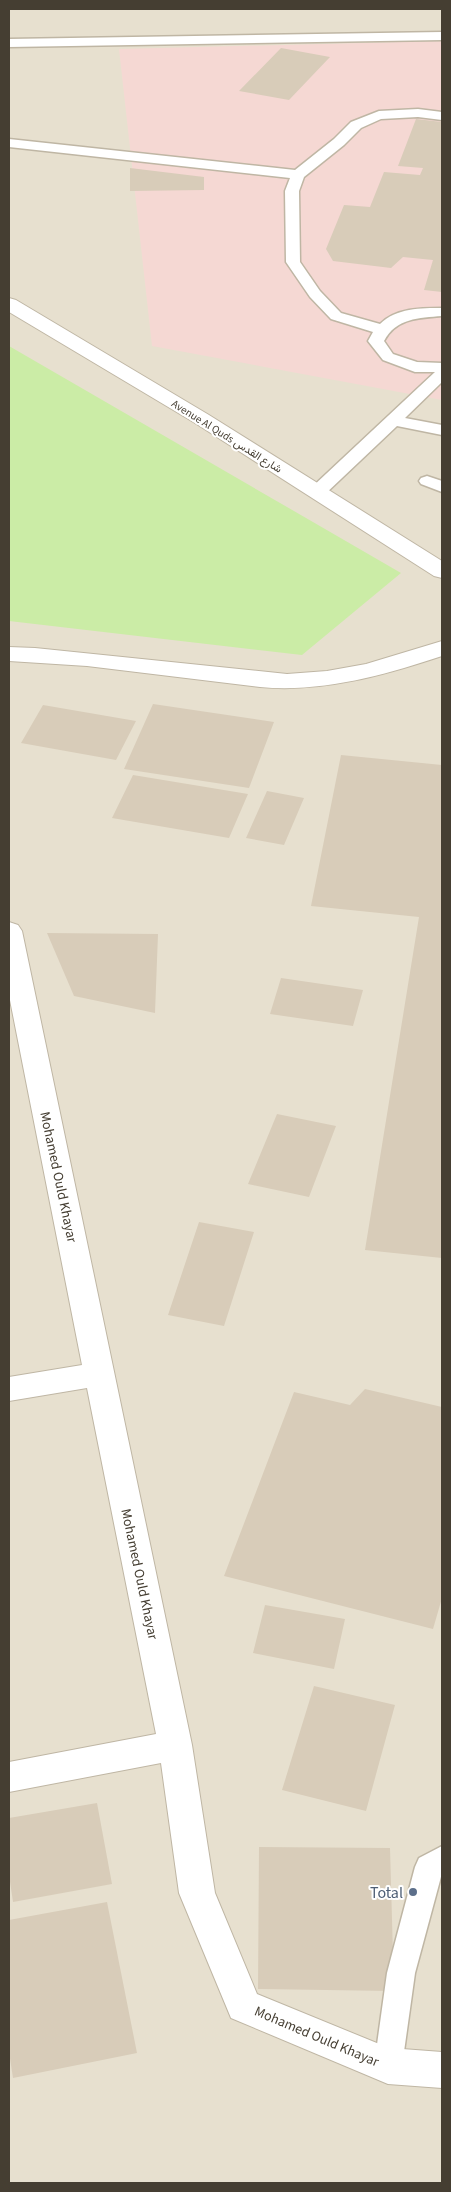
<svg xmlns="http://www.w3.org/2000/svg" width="451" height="2192" viewBox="0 0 451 2192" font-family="'Source Sans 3',Vazirmatn,sans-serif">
<rect width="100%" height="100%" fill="#f3eee2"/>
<!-- residential -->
<path fill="#e7e0cf" d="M9,9H442V2183H9Z"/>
<!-- medical -->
<path fill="#f5d8d3" d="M442,41V400L152,346L119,49Z"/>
<!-- green -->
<path fill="#cbeca6" d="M9,345V346L401,573L302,655L9,621Z"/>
<!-- building -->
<path fill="#d8ccb9" d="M281,48L330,57L289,100L239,91Z
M416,119L442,122V292L424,290L433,260L403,257L391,268L333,261L326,249L344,205L370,207L384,172L420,175L423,168L398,166Z
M130,168L204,177V190L130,191Z
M153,704L274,722L249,788L124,769Z
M43,705L136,721L116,760L21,743Z
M341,755L442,765V1258L365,1250L419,917L311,906Z
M133,775L248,794L229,838L112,818Z
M267,791L304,798L284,845L246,838Z
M47,933L158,934L155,1013L74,996Z
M281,978L363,990L353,1026L270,1014Z
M277,1114L336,1126L309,1197L248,1184Z
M199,1222L254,1232L224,1326L168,1315Z
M365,1389L442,1407V1598L433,1629L224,1576L294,1392L350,1405Z
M265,1605L345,1619L334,1669L253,1653Z
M314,1686L395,1705L366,1811L282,1790Z
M97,1803L112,1884L13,1902L9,1875V1818Z
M259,1847L390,1848L394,1991L258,1989Z
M107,1902L137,2053L13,2078L9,2052V1920Z"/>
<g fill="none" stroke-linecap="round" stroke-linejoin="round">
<defs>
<path id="service" d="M442,32V40L9,47V39Z
M418,109L442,112V120L418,117L381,119L361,128L344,145L304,177L299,191L300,262L320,291L341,313L380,324C396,308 421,308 442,308V316C419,318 396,318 384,341L393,354L417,362L442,363V382L405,418L442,425V435L397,426L323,496H311L309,492L311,488L435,372H415L383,360L368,341L373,332L331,319L310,297L286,262L285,191L290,178L9,147V139L295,170L334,139L351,122L379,111Z
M427,476L442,481V492L421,484L419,481L421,478Z
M442,1846V1873L415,1973L402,2066L398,2076L388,2080L378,2076L374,2066L387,1973L415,1867L419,1858Z"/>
<path id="minor" d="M442,641V656C385,675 321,693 260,687L87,666L9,661V647L35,648L287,674L327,671L366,664Z
M9,922L18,925L22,931L192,1745L215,1893L257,1994L389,2048L442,2052V2088L388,2084L231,2018L179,1893L161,1763L9,1792V1762L156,1734L87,1388L9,1401V1377L82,1365L9,995Z"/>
<path id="tertiary" d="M9,298L16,300L209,415L442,561V578L434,576L195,423L9,312Z"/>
</defs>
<!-- service casing -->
<use href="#service" stroke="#bfb6a4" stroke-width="3"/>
<!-- minor casing -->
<use href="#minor" stroke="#bfb6a4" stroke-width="2"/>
<!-- tertiary casing -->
<use href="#tertiary" stroke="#bfb6a4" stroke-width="2"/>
<!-- service -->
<use href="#service" fill="#fff" fill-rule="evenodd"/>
<!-- minor -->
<use href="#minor" fill="#fff" fill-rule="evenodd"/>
<!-- tertiary -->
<use href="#tertiary" fill="#fff" fill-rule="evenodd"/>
</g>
<!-- markers -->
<circle fill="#5c6f8a" stroke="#fff" stroke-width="2" cx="413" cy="1892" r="5"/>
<g text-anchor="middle" stroke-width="4" stroke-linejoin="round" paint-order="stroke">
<!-- far-street labels -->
<g font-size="11" fill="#453e32" stroke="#fff">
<text transform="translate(227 436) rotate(32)" y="4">Avenue Al Quds شارع القدس</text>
</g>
<!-- street labels -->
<g font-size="14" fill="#453e32" stroke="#fff">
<text transform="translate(59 1177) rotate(78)" y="5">Mohamed Ould Khayar</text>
<text transform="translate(140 1574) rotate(78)" y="5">Mohamed Ould Khayar</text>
<text transform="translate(317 2036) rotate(23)" y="5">Mohamed Ould Khayar</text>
</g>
<!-- near-service labels -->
<g font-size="16" fill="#4e5e75" stroke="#fff" text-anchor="end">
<text x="403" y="1898">Total</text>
</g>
</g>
<!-- border -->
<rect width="451" height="2192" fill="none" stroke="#453e32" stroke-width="20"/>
</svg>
